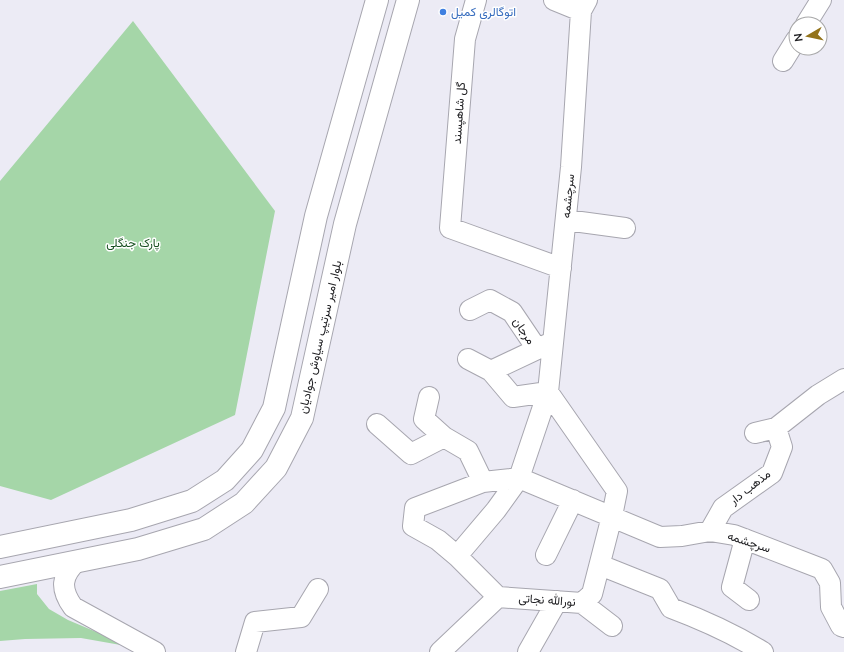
<svg xmlns="http://www.w3.org/2000/svg" width="844" height="652" viewBox="0 0 844 652" font-family="Mulish,Vazirmatn,sans-serif">
<rect width="100%" height="100%" fill="#ecebf5"/>
<!-- green -->
<path fill="#a5d6a8" d="M133,21L275,211L235,415L51,500L0,486V181Z
M37,584V594L49,609L68,620L132,647L81,638L25,639L0,641V591Z"/>
<g fill="none" stroke-linecap="round" stroke-linejoin="round">
<defs>
<path id="minor" d="M476,0L465,39L450,228L561,268
M554,0L581,11
M806,24L821,0
M783,61L796,40
M566,220L625,228
M470,310L490,300L512,312L537,349
M468,359L491,371L513,397L548,392
M491,371L548,344
M429,397L424,419L444,437L468,451L483,482
M377,424L411,454L444,437
M755,433L776,428
M710,531L723,508L772,473L782,447L776,428L818,395L844,379
M745,539L732,587L749,600
M546,555L573,500
M457,556L496,510L519,478L548,392L571,167L581,11L587,0
M77,561C61,576 60,589 73,607L155,652
M600,565L660,589L671,608C703,620 734,634 763,652
M498,597L457,556L438,540L413,526L415,508L483,482L519,478L660,537L682,536L710,531L734,535L822,569L830,583L831,607L841,626L844,627
M582,603L612,626
M246,652L255,622L301,617L318,589
M440,652L498,597L582,603L592,594L612,516L617,491L548,392
M528,652L557,601"/>
<path id="major" d="M0,547L131,520L192,501L225,480L252,450L274,408L316,216L377,0
M0,577L138,549L204,529L244,503L276,468L302,418L345,224L408,0"/>
</defs>
<!-- minor casing -->
<use href="#minor" stroke="#a7a6af" stroke-width="22"/>
<!-- major casing -->
<use href="#major" stroke="#a7a6af" stroke-width="24"/>
<!-- minor -->
<use href="#minor" stroke="#fff" stroke-width="20"/>
<!-- major -->
<use href="#major" stroke="#fff" stroke-width="22"/>
</g>
<!-- markers -->
<circle fill="#3f7fe0" stroke="#fff" stroke-width="1.5" cx="443" cy="12" r="4"/>
<g text-anchor="middle" stroke-width="3" stroke-linejoin="round" paint-order="stroke">
<!-- shop labels -->
<g font-size="12" fill="#366cbe" stroke="#fff" text-anchor="start">
<text x="451" y="16">اتوگالری کمیل</text>
</g>
<!-- street labels -->
<g font-size="12" fill="#222225" stroke="#fff">
<text transform="translate(459 113) rotate(-86)" y="4">گل شاهپسند</text>
<text transform="translate(568 196) rotate(-84)" y="4">سرچشمه</text>
<text transform="translate(524 331) rotate(56)" y="4">مرجان</text>
<text transform="translate(320 337) rotate(-77)" y="4">بلوار امیر سرتیپ سیاوش جوادیان</text>
<text transform="translate(750 487) rotate(-38)" y="4">مذهب دار</text>
<text transform="translate(749 542) rotate(18)" y="4">سرچشمه</text>
<text transform="translate(547 600) rotate(4)" y="4">نورالله نجاتی</text>
</g>
<!-- park labels -->
<g font-size="12" fill="#195122" stroke="#fff">
<text x="133" y="247">پارک جنگلی</text>
</g>
</g>
<!-- north arrow -->
<g transform="translate(808 36) rotate(261)"><circle r="19" fill="#ffffff" stroke="#a7a7a8"/>
<path d="M0-3L7 15L0 10L-7 15Z" fill="#93731a"/>
<text y="-6" font-size="11" font-weight="bold" text-anchor="middle" fill="#222225">N</text>
</g>
</svg>
